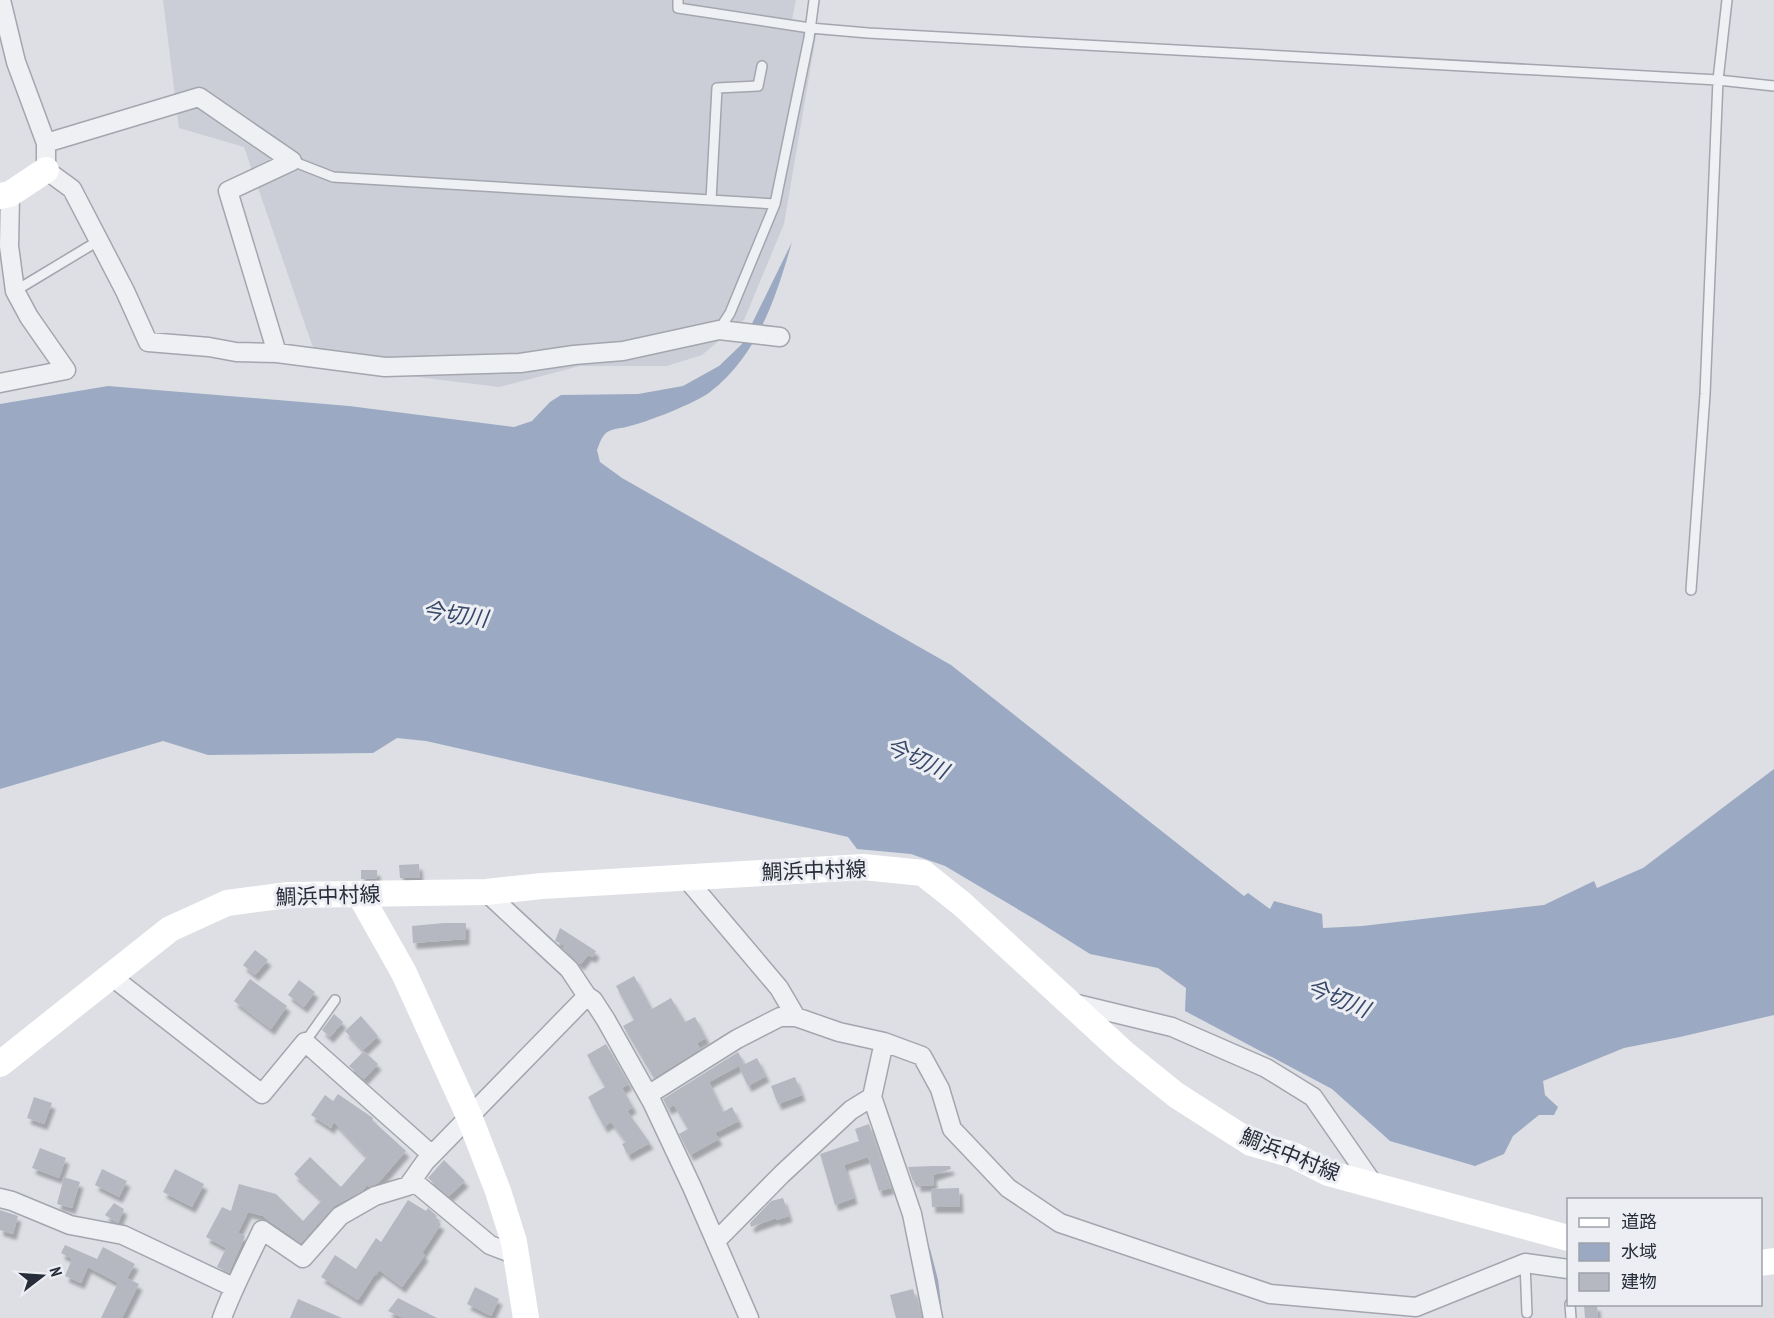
<svg xmlns="http://www.w3.org/2000/svg" width="1774" height="1318" viewBox="0 0 1774 1318" font-family="'PT Sans Narrow','Noto Sans JP',sans-serif">
<defs>
<filter id="shadow"><feDropShadow dx="3.5" dy="6" stdDeviation="1.5" flood-color="#0004"/></filter>
</defs>
<rect width="100%" height="100%" fill="#dddfe5"/>
<!-- built -->
<path fill="#cbced6" d="M163,0H796L790,29L817,30L784,224L744,320L702,355L667,366H580L499,387L319,365L244,147L179,128Z"/>
<!-- water -->
<path fill="#9baac2" d="M792,242C776,297 758,355 710,392C696,403 645,423 626,427C619,429 611,428 605,434C601,438 599,445 597,450L600,462L622,478L951,665L1244,896L1248,893L1270,909L1274,901L1322,914L1323,928L1362,926L1544,905L1594,881L1597,888L1643,868L1774,769V1015L1680,1037L1624,1048L1543,1081L1545,1095L1558,1107L1554,1115H1539L1513,1136L1504,1154L1475,1166L1390,1141L1332,1089L1185,1011L1186,988L1158,968L1090,954L1036,920L945,866L911,854L857,849L848,837L426,741L397,738L373,753L208,755L163,741L0,789V404L108,386L349,406L514,427L532,421L550,402L561,395L638,394L683,386L719,366L742,344Z"/>
<g fill="none" stroke-linecap="round" stroke-linejoin="round">
<!-- stream -->
<path stroke="#9baac2" stroke-width="4.5" d="M928,1250L936,1281L939,1306"/>
</g>
<!-- building -->
<path fill="#b5b8c1" filter="url(#shadow)" d="M419,864L420,878H400L399,865Z
M361,870H377V879H361Z
M444,923H466V939L413,943L412,926Z
M560,928L596,951L593,957L588,955L581,964L578,963L563,949L565,946L555,941Z
M255,950L268,960L255,975L243,965Z
M634,976L652,1009L671,998L685,1022L695,1017L706,1038L697,1043L700,1049L654,1078L623,1026L634,1020L616,986Z
M250,979L287,1006L271,1029L234,1001Z
M299,980L315,992L304,1007L288,995Z
M334,1014L343,1022L330,1037L322,1030Z
M361,1016L378,1036L363,1050L345,1031Z
M606,1044L629,1084L622,1088L633,1107L627,1111L650,1143L628,1155L622,1144L626,1142L611,1122L604,1127L588,1097L605,1087L587,1055Z
M364,1051L378,1064L364,1079L349,1066Z
M738,1052L744,1063L709,1082L723,1112L732,1107L739,1121L715,1133L719,1139L690,1155L679,1134L688,1129L674,1105L668,1109L663,1099Z
M757,1058L766,1076L748,1086L739,1067Z
M795,1077L802,1095L778,1104L771,1086Z
M338,1094L373,1118L372,1120L406,1151L378,1183L369,1187L367,1185L362,1191L334,1206L301,1243L263,1216L248,1212L238,1233L245,1236L229,1273L217,1267L226,1248L206,1237L222,1207L231,1211L239,1184L276,1194L303,1221L322,1200L294,1174L310,1157L341,1187L367,1157L334,1122L331,1128L311,1115L325,1095L333,1101Z
M34,1097L52,1103L44,1124L27,1118Z
M869,1124L891,1188L879,1191L868,1157L844,1165L854,1198L835,1205L820,1154L859,1141L855,1129Z
M40,1148L66,1158L59,1178L32,1168Z
M444,1160L465,1181L449,1196L428,1178Z
M933,1166H950L951,1169L933,1175L934,1185L917,1186V1180L913,1181L908,1167Z
M102,1169L127,1181L119,1197L95,1185Z
M175,1169L204,1184L192,1207L163,1192Z
M64,1177L80,1182L72,1208L57,1204Z
M959,1188L960,1207H932L931,1189Z
M783,1198L789,1216L777,1220L776,1218L751,1227L750,1223L771,1201Z
M408,1200L426,1211L428,1208L437,1216L434,1220L441,1224L422,1253L425,1255L402,1287L379,1270L376,1275L375,1274L358,1300L321,1277L335,1255L356,1269L376,1238L381,1242Z
M114,1203L124,1209L118,1223L105,1215Z
M0,1210L18,1216L13,1234L0,1230Z
M65,1245L97,1259L103,1247L135,1264L127,1278L139,1284L122,1318H101L118,1283L88,1267L81,1283L65,1276L72,1259L61,1253Z
M475,1287L499,1299L491,1316L467,1304Z
M913,1289L921,1318H896L890,1295Z
M398,1298L437,1318H403L388,1311Z
M298,1299L342,1318H290Z
M1584,1305H1597L1598,1318H1585Z"/>
<g fill="none" stroke-linecap="round" stroke-linejoin="round">
<defs>
<path id="lane" d="M678,0V8L810,28L868,33L1718,80L1774,86
M292,161L333,177L775,204L809,38L814,0
M711,200L717,88L758,86L762,66
M15,291L98,241
M719,330L730,313L775,204
M1691,590L1705,394L1718,80L1727,0
M305,1042L335,1000
M1525,1263L1527,1313
M1570,1304L1571,1318"/>
<path id="street" d="M1,0L16,62L46,143V170L72,189L125,291L148,342L209,347L236,352L277,353L385,367L520,363L574,355L623,351L719,330L780,337
M46,143L199,97L292,161L228,191L277,353
M0,383L66,370L29,317L15,291L9,246L10,194
M486,892L569,969L587,996L593,1000L606,1020L652,1102L692,1187L749,1318
M111,976L262,1094L305,1042L432,1155
M1073,1003L1172,1027L1266,1068L1313,1097L1374,1185
M884,1042L922,1056L940,1089L952,1129L1008,1188L1060,1223L1270,1294L1416,1307L1525,1263L1568,1269
M648,1095L737,1039L780,1017H796L779,988L686,878
M872,1097L912,1214L933,1318
M412,1180L490,1245L516,1255
M0,1198L12,1201L70,1225L123,1235L233,1287
M716,1241L782,1174L851,1110L872,1097L884,1042L839,1032L796,1017
M222,1318C233,1288 248,1260 262,1230L303,1258L340,1216L375,1196L408,1186L425,1162L587,996"/>
</defs>
<!-- lane casing -->
<use href="#lane" stroke="#a3a6ae" stroke-width="12"/>
<!-- street casing -->
<use href="#street" stroke="#a3a6ae" stroke-width="21"/>
<!-- lane -->
<use href="#lane" stroke="#eff0f4" stroke-width="9"/>
<!-- street -->
<use href="#street" stroke="#eff0f4" stroke-width="18"/>
<!-- secondary -->
<path stroke="#fff" stroke-width="26" d="M0,196L10,194L46,170
M360,895L404,973L469,1116L498,1191L514,1242L526,1318
M0,1064L170,929L227,903L288,895L486,892L542,886L863,867L923,873L962,904L1124,1053L1176,1095L1251,1143L1293,1155L1328,1173L1568,1238
M1760,1263L1774,1261"/>
</g>
<g text-anchor="middle" stroke-width="6" stroke-linejoin="round" paint-order="stroke">
<!-- street labels -->
<g font-size="21" fill="#282d3a" stroke="#eceef3">
<text transform="translate(814 871) rotate(-2)" y="7">鯛浜中村線</text>
<text transform="translate(328 896) rotate(-2)" y="7">鯛浜中村線</text>
<text transform="translate(1290 1155) rotate(22)" y="7">鯛浜中村線</text>
</g>
<!-- water labels -->
<g font-size="22" font-style="italic" fill="#374969" stroke="#eceef3">
<text transform="translate(455 614) rotate(8)" y="8">今切川</text>
<text transform="translate(917 758) rotate(25)" y="8">今切川</text>
<text transform="translate(1338 998) rotate(22)" y="8">今切川</text>
</g>
</g>
<!-- legend -->
<rect x="1567" y="1198" width="195" height="108" fill="#eceef3" stroke="#9ea1a9" stroke-width="1.5"/>
<rect x="1579" y="1218" width="30" height="9" fill="#ffffff" stroke="#9ea1a9" stroke-width="1.5"/>
<text x="1621" y="1228" font-size="18" fill="#282d3a">道路</text>
<rect x="1579" y="1243" width="30" height="18" fill="#9baac2" stroke="#9ea1a9" stroke-width="1.5"/>
<text x="1621" y="1258" font-size="18" fill="#282d3a">水域</text>
<rect x="1579" y="1273" width="30" height="18" fill="#b5b8c1" stroke="#9ea1a9" stroke-width="1.5"/>
<text x="1621" y="1288" font-size="18" fill="#282d3a">建物</text>
<!-- north arrow -->
<g transform="translate(42 1276) rotate(73)" stroke="#eceef3" stroke-width="4.5" paint-order="stroke">
<path d="M0-4.5L10 22L0 15L-10 22Z" fill="#282d3a"/>
<text y="-9" font-size="16" font-weight="bold" text-anchor="middle" fill="#282d3a">N</text>
</g>
</svg>
